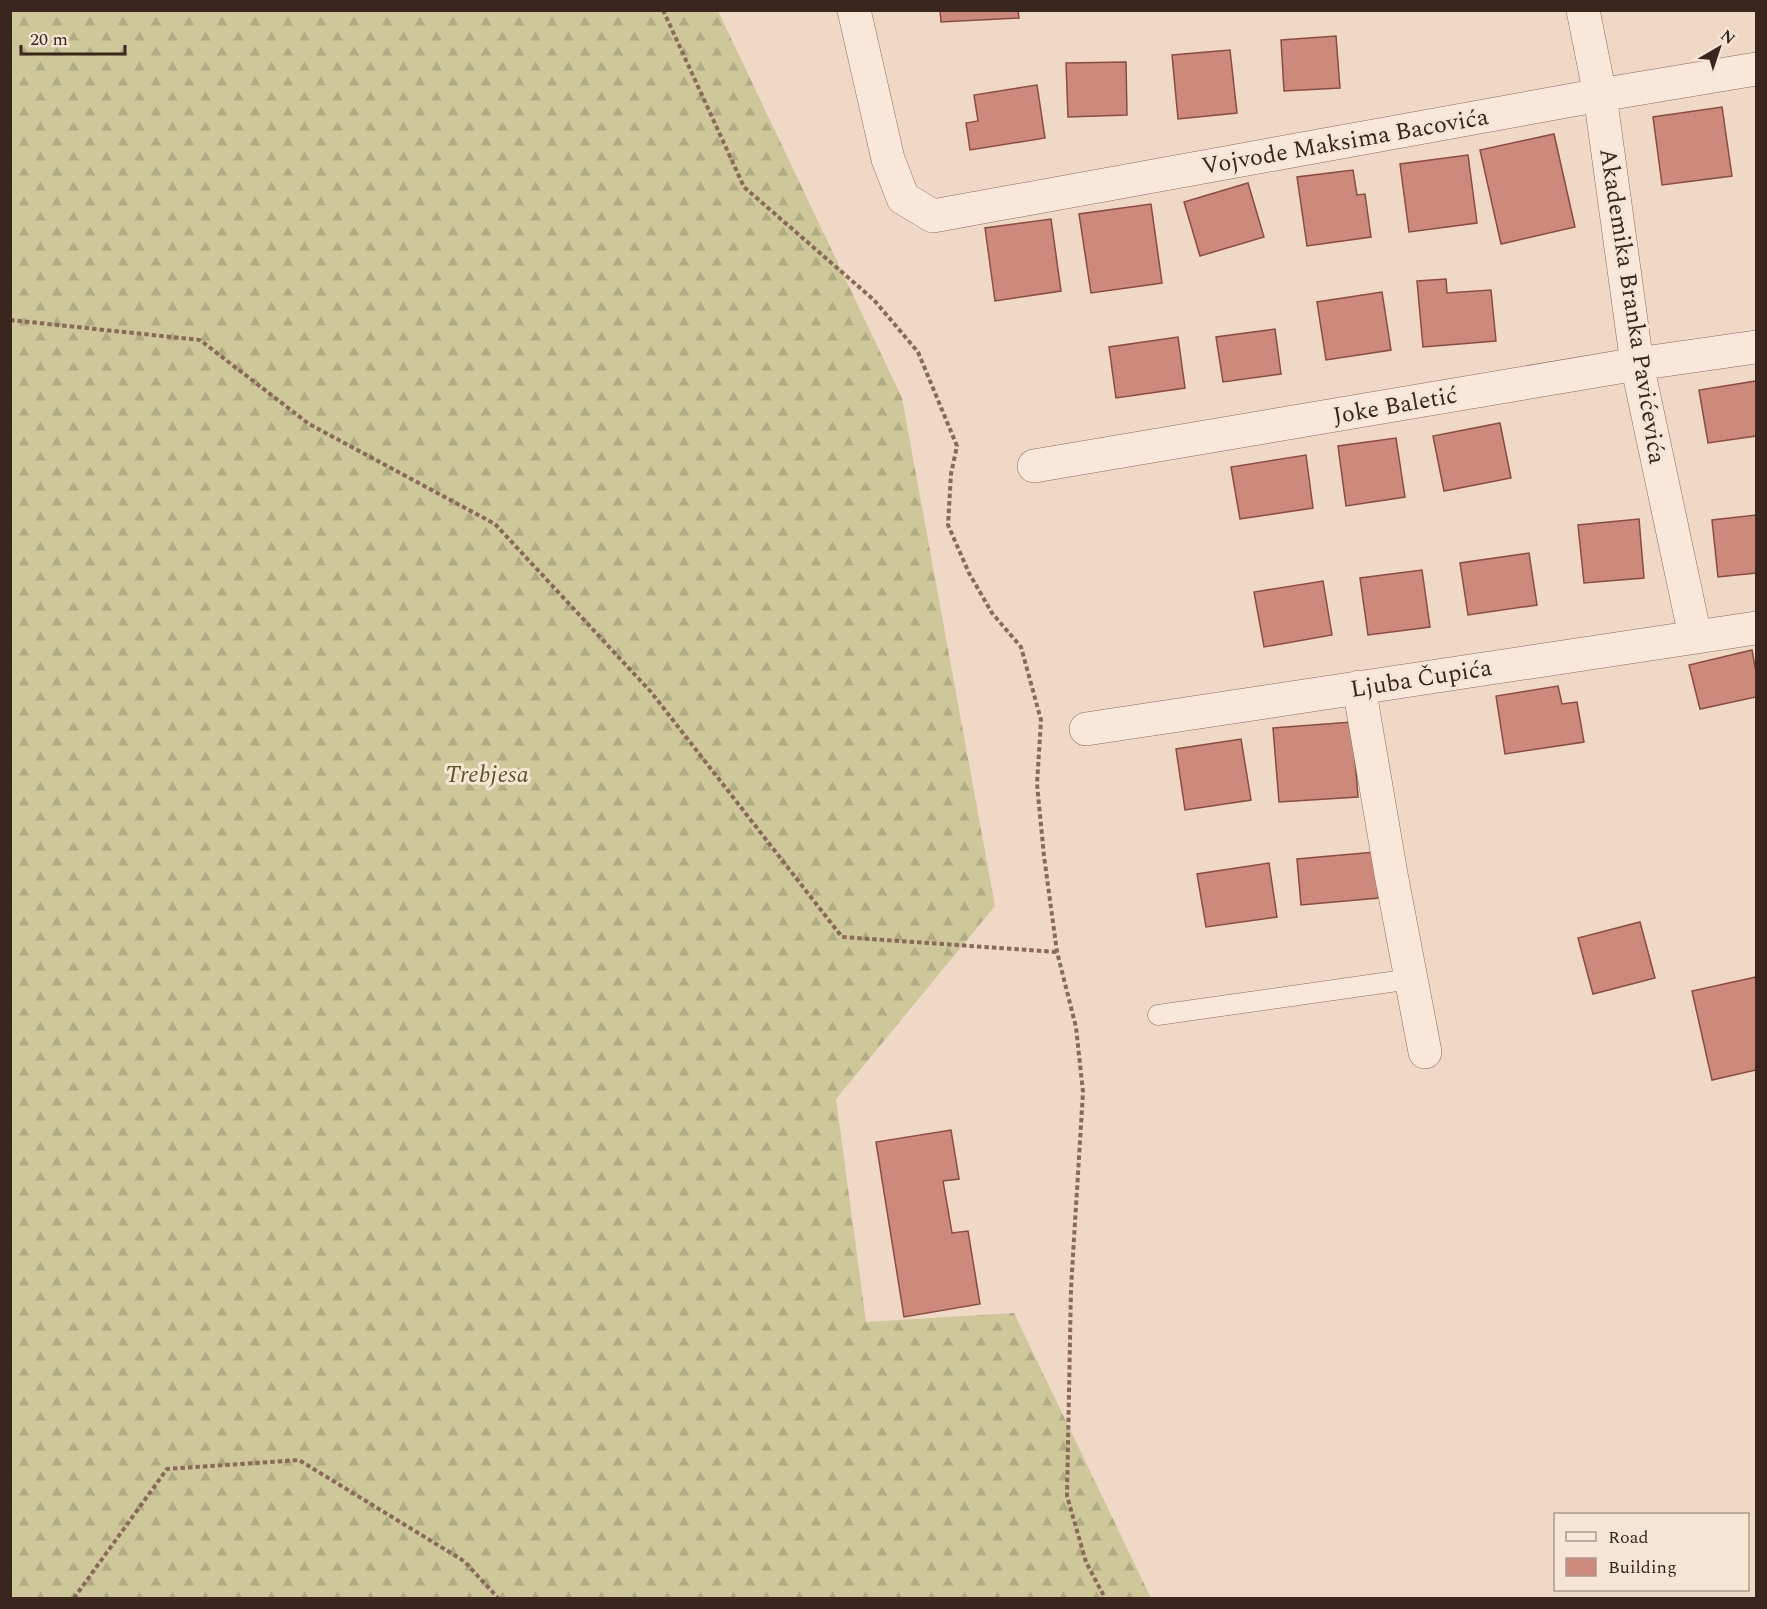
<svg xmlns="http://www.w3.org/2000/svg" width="1767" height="1609" viewBox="0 0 1767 1609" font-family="Spectral,serif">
<defs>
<pattern id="forest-firs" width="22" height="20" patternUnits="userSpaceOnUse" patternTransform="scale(1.5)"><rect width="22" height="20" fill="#cdc799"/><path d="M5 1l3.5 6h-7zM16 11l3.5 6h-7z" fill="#b1ab83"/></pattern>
</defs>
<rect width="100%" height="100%" fill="#efd8c6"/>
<!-- forest -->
<path fill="url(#forest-firs)" d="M11,10L718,11L902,398L995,906L836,1099L866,1322L1014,1313L1151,1598H11Z"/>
<!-- building -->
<path fill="#cd897b" stroke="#8a4c41" stroke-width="1.5" d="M940,10H1018L1019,18L941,22Z
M1336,36L1340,88L1284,91L1281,40Z
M1230,50L1237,113L1178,119L1172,55Z
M1126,62L1127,115L1068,117L1066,63Z
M1037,85L1045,138L970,150L966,123L978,121L974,95Z
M1722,107L1732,176L1662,185L1653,117Z
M1554,134L1575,227L1501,244L1480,150Z
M1468,155L1477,223L1409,232L1400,164Z
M1353,170L1357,195L1365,194L1371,237L1307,246L1297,177Z
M1248,183L1264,237L1200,256L1184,202Z
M1151,204L1162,283L1091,293L1079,214Z
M1051,219L1061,291L995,301L985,228Z
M1446,279L1447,293L1491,290L1496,341L1423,347L1417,281Z
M1382,292L1391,350L1326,360L1317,302Z
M1275,329L1281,374L1223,382L1216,337Z
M1178,337L1185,388L1116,398L1109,347Z
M1756,381V436L1708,443L1699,390Z
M1500,423L1511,478L1444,491L1433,436Z
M1396,438L1405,497L1346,506L1338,446Z
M1306,455L1313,508L1240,519L1231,467Z
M1756,515V573L1718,577L1712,520Z
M1639,519L1644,578L1584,583L1578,525Z
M1529,553L1537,605L1468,615L1460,563Z
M1422,570L1430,627L1368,635L1360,578Z
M1323,581L1332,635L1264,647L1254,592Z
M1752,650L1756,672V697L1700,709L1689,665Z
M1558,686L1562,704L1577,702L1584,742L1505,754L1496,696Z
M1352,722L1358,797L1279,802L1273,728Z
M1241,739L1251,800L1185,810L1176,749Z
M1375,852L1379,898L1301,905L1297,859Z
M1269,863L1277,917L1206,927L1197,874Z
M1640,922L1655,978L1593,994L1578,938Z
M1756,977V1070L1712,1080L1692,991Z
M951,1130L959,1179L943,1181L952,1233L968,1231L980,1304L904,1317L876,1142Z"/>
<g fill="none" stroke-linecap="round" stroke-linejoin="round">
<defs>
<path id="lane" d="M1158,1015L1411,979"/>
<path id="street" d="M854,10L888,159L903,198L933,216L1600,95L1756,69
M1583,10L1600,95L1637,364L1695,636
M1034,466L1637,364L1756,347
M1359,687L1391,874L1425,1052
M1086,729L1756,628"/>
</defs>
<!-- lane casing -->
<use href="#lane" stroke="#8a695b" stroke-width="21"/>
<!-- street casing -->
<use href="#street" stroke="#8a695b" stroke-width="34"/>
<!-- path -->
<path stroke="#8a695b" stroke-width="4" stroke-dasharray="4.5 3" stroke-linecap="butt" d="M663,10L744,187L874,300L918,352L957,446L951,474L948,525L969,573L992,613L1021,647L1041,720L1037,784L1044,856L1057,952L1076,1027L1083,1092L1071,1288L1067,1496L1086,1562L1105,1598
M10,320L200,340L309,424L495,524L651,692L842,937L1057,952
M74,1598L167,1469L299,1460L464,1561L498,1598"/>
<!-- lane -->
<use href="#lane" stroke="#f9e8d9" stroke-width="20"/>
<!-- street -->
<use href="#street" stroke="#f9e8d9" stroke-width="33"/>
</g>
<g text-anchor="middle" stroke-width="6" stroke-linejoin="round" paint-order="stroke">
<!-- street labels -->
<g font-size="24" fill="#3a261f" stroke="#f6e5d5">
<text transform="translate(1345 141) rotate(-10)" y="8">Vojvode Maksima Bacovića</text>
<text transform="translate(1633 306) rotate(81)" y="8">Akademika Branka Pavićevića</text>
<text transform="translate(1395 405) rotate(-10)" y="8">Joke Baletić</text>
<text transform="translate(1421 678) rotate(-9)" y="8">Ljuba Čupića</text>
</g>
<!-- park labels -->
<g font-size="24" font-style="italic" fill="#575725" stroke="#f6e5d5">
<text x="487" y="782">Trebjesa</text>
</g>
</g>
<!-- border -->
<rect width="1767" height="1609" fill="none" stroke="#3a261f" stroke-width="24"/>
<!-- legend -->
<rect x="1554" y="1513" width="195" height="78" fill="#f6e5d5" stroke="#ab998c" stroke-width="1.5"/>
<rect x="1566" y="1532" width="30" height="9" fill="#f9e8d9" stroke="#ab998c" stroke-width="1.5"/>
<text x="1608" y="1543" font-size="18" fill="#3a261f">Road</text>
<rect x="1566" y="1558" width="30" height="18" fill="#cd897b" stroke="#ab998c" stroke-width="1.5"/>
<text x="1608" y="1573" font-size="18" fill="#3a261f">Building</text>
<!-- north arrow -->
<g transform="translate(1719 48) rotate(39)" stroke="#f6e5d5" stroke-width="4.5" paint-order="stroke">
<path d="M0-4.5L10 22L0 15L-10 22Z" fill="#3a261f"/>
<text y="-9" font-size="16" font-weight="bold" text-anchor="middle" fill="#3a261f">N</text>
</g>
<!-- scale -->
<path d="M21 45v9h104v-9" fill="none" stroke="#3a261f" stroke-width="3"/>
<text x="30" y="45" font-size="18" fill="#3a261f" stroke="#f6e5d5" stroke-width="4.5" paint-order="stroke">20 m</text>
</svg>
